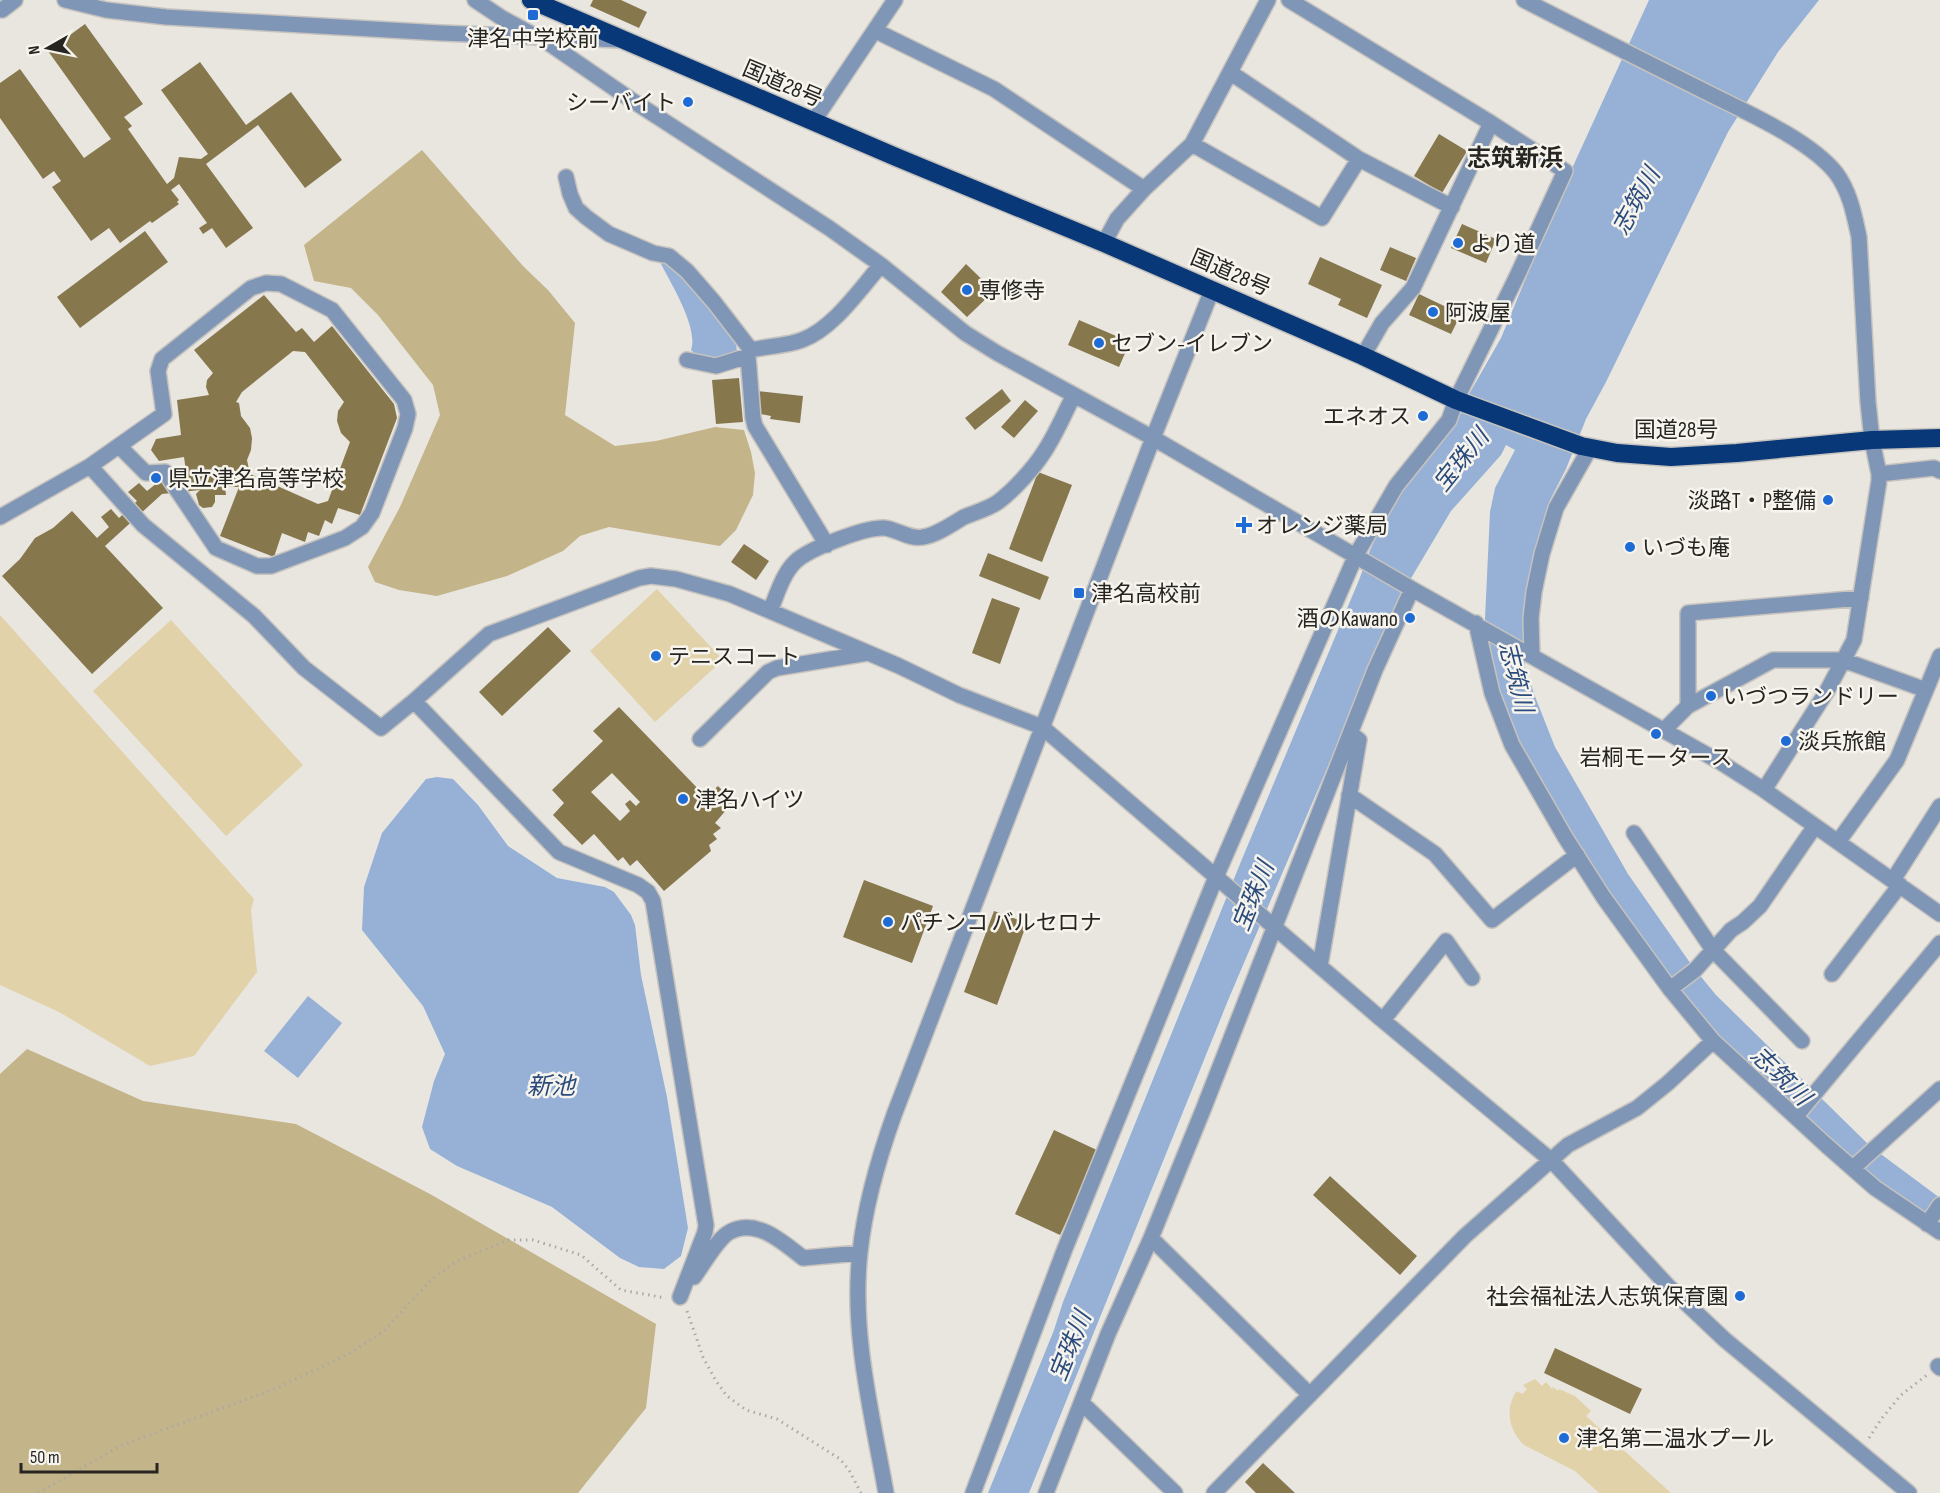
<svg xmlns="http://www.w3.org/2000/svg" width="1940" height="1493" viewBox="0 0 1940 1493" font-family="'Sofia Sans Condensed','Noto Sans JP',sans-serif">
<rect width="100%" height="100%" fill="#e9e6e0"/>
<!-- green -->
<path fill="#e1d2aa" d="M657,589L723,660L655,722L590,651Z
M0,615L254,899L251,910L257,972L194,1056L150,1066L59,1012L0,985Z
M171,620L303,765L226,836L93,691Z
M1535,1379L1542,1386L1546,1382L1552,1389L1553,1387L1558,1391L1559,1389L1575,1396L1591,1411L1586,1416L1671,1493H1599L1575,1471L1524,1445C1509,1431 1504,1408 1517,1391L1522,1394L1527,1389L1523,1385Z"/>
<!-- forest -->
<path fill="#c4b489" d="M422,150L523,266L548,290L575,323L565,415L615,446L656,441L715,427L744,430L751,452L755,473L753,495L736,530L720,546L609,527L580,536L563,551L507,576L437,596L399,590L375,582L368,567L400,507L440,415L433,385L378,315L351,288L314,281L304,245Z
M27,1049L143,1101L296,1124L430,1194L656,1324L646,1408L578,1493H0V1074Z"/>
<!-- water -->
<path fill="#97b1d6" d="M1649,0H1819L1778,52L1728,132L1606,382L1586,419L1566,469L1550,500L1525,611L1523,640L1525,668L1536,699L1555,747L1628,874L1693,967L1716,995L1870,1146L1940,1198V1226L1876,1182L1716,1036L1608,896L1518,748L1498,696L1484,640L1490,512L1495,488L1515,450L1506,445L1501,455L1451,511L1401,595L1229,998L1029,1493H988L1054,1330L1063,1302L1242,859L1359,580L1370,550L1396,496L1452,424L1501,338L1569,175Z
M665,261C686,279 737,324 737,351C720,363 712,359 694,353L691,350C699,328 670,282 660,262Z
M437,777L453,779L478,805L508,846L557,878L605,887L614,892L631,915L635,925L641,975L667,1097L688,1228L681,1256L664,1269L639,1267L620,1258L552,1207L457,1166L430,1149L422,1127L434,1081L445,1054L423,1006L362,930L364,887L382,833L426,779Z
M308,996L342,1023L298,1078L264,1051Z"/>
<!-- building -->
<path fill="#86774d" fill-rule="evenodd" d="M593,0H621L647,12L639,28L590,6Z
M85,24L143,104L124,117L132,126L128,129L167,184L174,178L179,157L201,159L208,154L161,90L200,62L246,125L291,92L342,160L305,188L258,125L206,164L253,228L226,248L212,228L203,234L199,228L207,223L179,184L171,190L179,200L177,202L179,204L152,223L150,221L120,243L109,228L91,241L52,187L61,181L54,171L43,179L0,118V83L20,69L84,158L111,139L48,51Z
M1439,134L1467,151L1442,193L1414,176Z
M1462,224L1496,239L1486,263L1451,248Z
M145,231L168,262L80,328L57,297Z
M1390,247L1416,258L1406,281L1380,270Z
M1320,257L1382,285L1367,318L1338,305L1341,299L1308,284Z
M966,264L994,291L967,317L941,292Z
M1419,294L1461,314L1451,334L1409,315Z
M264,295L296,332L302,328L314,342L332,326L394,404L397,418L360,515L338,508L332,524L325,520L319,536L308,532L305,542L282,533L274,557L220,536L239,487H225L226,495H215V502L212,507L203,508L199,505L196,494L200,490L162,494L105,546L163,608L92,674L2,576L20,559L35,538L53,528L72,511L97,538L109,527L101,517L111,509L119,518L137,501L128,492L139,483L147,491L157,483L187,479L184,457L159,461L151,450L156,439L181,435L177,400L209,395L206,387L207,380L213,373L194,350ZM293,351L305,352L344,402L338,411L337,421L341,433L350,442L328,501L318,504L250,474L247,460L251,450L252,438L250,428L241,416L239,403L236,402L242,392Z
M1079,320L1130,342L1119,367L1068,345Z
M739,378L743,422L716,424L712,380Z
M1002,389L1011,401L975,430L965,418Z
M757,391L803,396L800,423L770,419L771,416L760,414Z
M1025,400L1038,411L1014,438L1001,427Z
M1038,472L1072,485L1042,562L1009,549Z
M744,544L769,561L756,580L731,562Z
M988,553L1049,577L1040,600L979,576Z
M992,598L1020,608L1000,664L972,653Z
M548,627L571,651L502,716L479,692Z
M619,707L706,797L718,786L733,802L715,823L721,828L713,834L717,839L709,845L711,851L664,891L637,860L630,866L623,857L618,861L594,834L582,845L553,815L564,803L552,790L603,741L593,731ZM612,773L640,802L636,806L630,800L625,804L630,811L620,821L591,792Z
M864,880L933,906L912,963L843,937Z
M994,911L1027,923L997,1005L964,992Z
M1054,1130L1099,1151L1060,1235L1015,1214Z
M1330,1176L1417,1256L1400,1275L1313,1195Z
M1555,1348L1642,1389L1630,1414L1544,1373Z
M1263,1463L1295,1493H1256L1245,1482Z"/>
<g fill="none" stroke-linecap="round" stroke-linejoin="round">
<defs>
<path id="minor" d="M65,0L106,10L166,17L441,33L620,40
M475,0L502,18L550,44L630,99L829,228L881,265L965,333L997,353L1153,438L1412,589L1720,762L1764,790L1940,914
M1524,0C1584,31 1644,61 1704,91C1743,111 1809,139 1836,173C1850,192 1854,214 1859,237L1868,402L1872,440L1879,474V481L1854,640L1827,691L1764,790
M2,10L15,0
M876,31L994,89L1144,189
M1231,73L1359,159L1452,207
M813,122L895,0
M1192,144L1322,218L1359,159
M566,177L570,194L576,208L586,217L609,234L653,253L669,256L687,271L714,302L751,350C768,346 786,346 802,340C833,329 860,289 881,265
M1104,243L1117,219L1144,189L1192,144L1268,0
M751,350L748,356L753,418L755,426L827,545
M1363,356L1382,323L1413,288L1491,123
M687,360L716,366L748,356
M90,466L143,525L254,616L304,668L381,728L414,701L489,634L639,578L651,576L676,579L730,594L899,666L959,695L1042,727L1380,1018L1552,1161L1669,1287L1724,1339L1909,1493
M1879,474L1934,468L1940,471
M0,517L90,466L164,414L158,371L162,359L251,288L266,283L281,284L332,310L404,400L408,414L405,428L372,513L362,527L345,538L271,566H257L216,548L165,472L146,473L119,446
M770,611C777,595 782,575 795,562C808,549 865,527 884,528C897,529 910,540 923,537C937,535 952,524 964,517C974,513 990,508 998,502C1013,491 1034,468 1044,452C1056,434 1064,414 1074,395
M1476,623L1492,693L1512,745L1565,837L1604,898L1670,989L1713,1041L1826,1145L1875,1188L1940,1232
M1532,656L1531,618L1534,592L1542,554L1556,508L1590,448
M414,701L559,852L638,885L648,892L653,901L706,1225L705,1232L680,1297
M1688,706L1773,660H1843L1926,690
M1664,730L1688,706V613L1861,598
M700,739L768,672L777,668L868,653
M1349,795L1435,854L1492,920L1577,855
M1634,833L1713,950L1802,1041
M1838,842L1897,760L1940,656
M1893,880L1940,806
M1320,966L1359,740L1351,734
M1832,974L1900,885
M1670,989L1695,970L1731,930L1743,922L1760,906L1815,826
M1383,1020L1446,941L1472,978
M1796,1116L1940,943
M1853,1168L1940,1089
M1927,1224L1940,1205
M1151,1238L1310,1395
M694,1277C703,1265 716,1241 728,1233C755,1216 784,1243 803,1258L860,1253
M1938,1366L1940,1368
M1082,1403L1175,1493
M886,1493C872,1414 851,1333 860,1252C865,1205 878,1160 894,1115L1153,438L1212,290
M973,1493L1064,1251L1216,877L1356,555L1396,486L1449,420L1456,400L1517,276L1565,171L1491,123L1289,0
M1046,1493L1108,1334L1151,1238L1203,1110L1375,670L1412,589
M1214,1493L1465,1236L1568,1145L1637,1108L1668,1083L1713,1041"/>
<path id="highway" d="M531,0L896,157L1104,243L1363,356L1456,400L1581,446L1617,453L1671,457L1737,453L1872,440L1940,438"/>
</defs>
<!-- minor casing -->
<use href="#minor" stroke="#c6c3be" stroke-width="18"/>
<!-- highway casing -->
<use href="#highway" stroke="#c6c3be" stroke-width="21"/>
<!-- path -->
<path stroke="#aba9a4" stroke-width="3" stroke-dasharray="1.5 4.5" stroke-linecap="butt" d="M687,1311L703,1357L716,1381L727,1396L746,1410L777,1419L840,1459L849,1470L861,1493
M1869,1438L1882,1418L1901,1395L1927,1375
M38,1493L120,1446L277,1388L350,1353L384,1331L432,1279L457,1261L508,1240H533L581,1255L621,1290L666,1298"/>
<!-- minor -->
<use href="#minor" stroke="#8096b7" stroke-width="15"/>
<!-- highway -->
<use href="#highway" stroke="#093879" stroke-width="18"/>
</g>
<!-- markers -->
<g fill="#1f6bd6" stroke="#f6f4ed" stroke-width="2">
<rect x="527" y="9" width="12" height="12" rx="3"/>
<circle cx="688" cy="102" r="6"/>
<circle cx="1458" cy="243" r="6"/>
<circle cx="967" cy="290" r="6"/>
<circle cx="1433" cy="312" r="6"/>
<circle cx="1099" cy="343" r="6"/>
<circle cx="1423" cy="416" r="6"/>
<circle cx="156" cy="478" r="6"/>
<circle cx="1828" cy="500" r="6"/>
<path d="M1241 516h6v6h6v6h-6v6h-6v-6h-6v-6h6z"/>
<circle cx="1630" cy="547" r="6"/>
<rect x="1073" y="587" width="12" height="12" rx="3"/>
<circle cx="1410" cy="618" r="6"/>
<circle cx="656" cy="656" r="6"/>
<circle cx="1711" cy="696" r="6"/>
<circle cx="1656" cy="734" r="6"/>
<circle cx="1786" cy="741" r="6"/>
<circle cx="683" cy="799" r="6"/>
<circle cx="888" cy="922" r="6"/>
<circle cx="1740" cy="1296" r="6"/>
<circle cx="1564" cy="1438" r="6"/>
</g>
<g text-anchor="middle" stroke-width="5" stroke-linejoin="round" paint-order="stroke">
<!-- poi labels -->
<g font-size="22" fill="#262522" stroke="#f6f4ed" text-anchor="start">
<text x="533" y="46" text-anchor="middle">津名中学校前</text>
<text x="676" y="110" text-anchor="end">シーバイト</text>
<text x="1470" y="251">より道</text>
<text x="979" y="298">専修寺</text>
<text x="1445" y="320">阿波屋</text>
<text x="1111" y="351">セブン-イレブン</text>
<text x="1411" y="424" text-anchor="end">エネオス</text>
<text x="168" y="486">県立津名高等学校</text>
<text x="1816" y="508" text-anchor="end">淡路T・P整備</text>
<text x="1256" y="533">オレンジ薬局</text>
<text x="1642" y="555">いづも庵</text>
<text x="1091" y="601">津名高校前</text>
<text x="1398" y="626" text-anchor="end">酒のKawano</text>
<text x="668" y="664">テニスコート</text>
<text x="1723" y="704">いづつランドリー</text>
<text x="1798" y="749">淡兵旅館</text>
<text x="1656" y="765" text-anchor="middle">岩桐モータース</text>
<text x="695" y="807">津名ハイツ</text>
<text x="900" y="930">パチンコ バルセロナ</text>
<text x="1728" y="1304" text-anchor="end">社会福祉法人志筑保育園</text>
<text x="1576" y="1446">津名第二温水プール</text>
</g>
<!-- street labels -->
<g font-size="22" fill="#262522" stroke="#f6f4ed">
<text transform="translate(783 83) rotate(23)" y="8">国道28号</text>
<text transform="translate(1231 272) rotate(23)" y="8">国道28号</text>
<text x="1676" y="437">国道28号</text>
</g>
<!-- neighbourhood labels -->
<g font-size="24" font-weight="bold" fill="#262522" stroke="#f6f4ed">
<text x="1515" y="166">志筑新浜</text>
</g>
<!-- water labels -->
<g font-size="24" font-style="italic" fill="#2a4b7c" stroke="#f6f4ed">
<text transform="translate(1636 201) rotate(-61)" y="8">志筑川</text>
<text transform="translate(1461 460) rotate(-51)" y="8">宝珠川</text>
<text transform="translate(1516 677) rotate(76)" y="8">志筑川</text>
<text transform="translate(1253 896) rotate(-68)" y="8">宝珠川</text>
<text transform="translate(1781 1076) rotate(44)" y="8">志筑川</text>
<text x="551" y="1094">新池</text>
<text transform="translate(1070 1346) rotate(-68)" y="8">宝珠川</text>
</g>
</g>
<!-- north arrow -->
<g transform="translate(48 48) rotate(261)" stroke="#f6f4ed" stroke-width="4.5" paint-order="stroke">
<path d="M0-4.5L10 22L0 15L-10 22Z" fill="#262522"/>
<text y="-9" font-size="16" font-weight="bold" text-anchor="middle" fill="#262522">N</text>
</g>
<!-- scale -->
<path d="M21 1463v9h136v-9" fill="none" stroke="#262522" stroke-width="3"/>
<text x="30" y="1463" font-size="18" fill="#262522" stroke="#f6f4ed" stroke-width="4.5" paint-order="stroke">50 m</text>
</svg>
